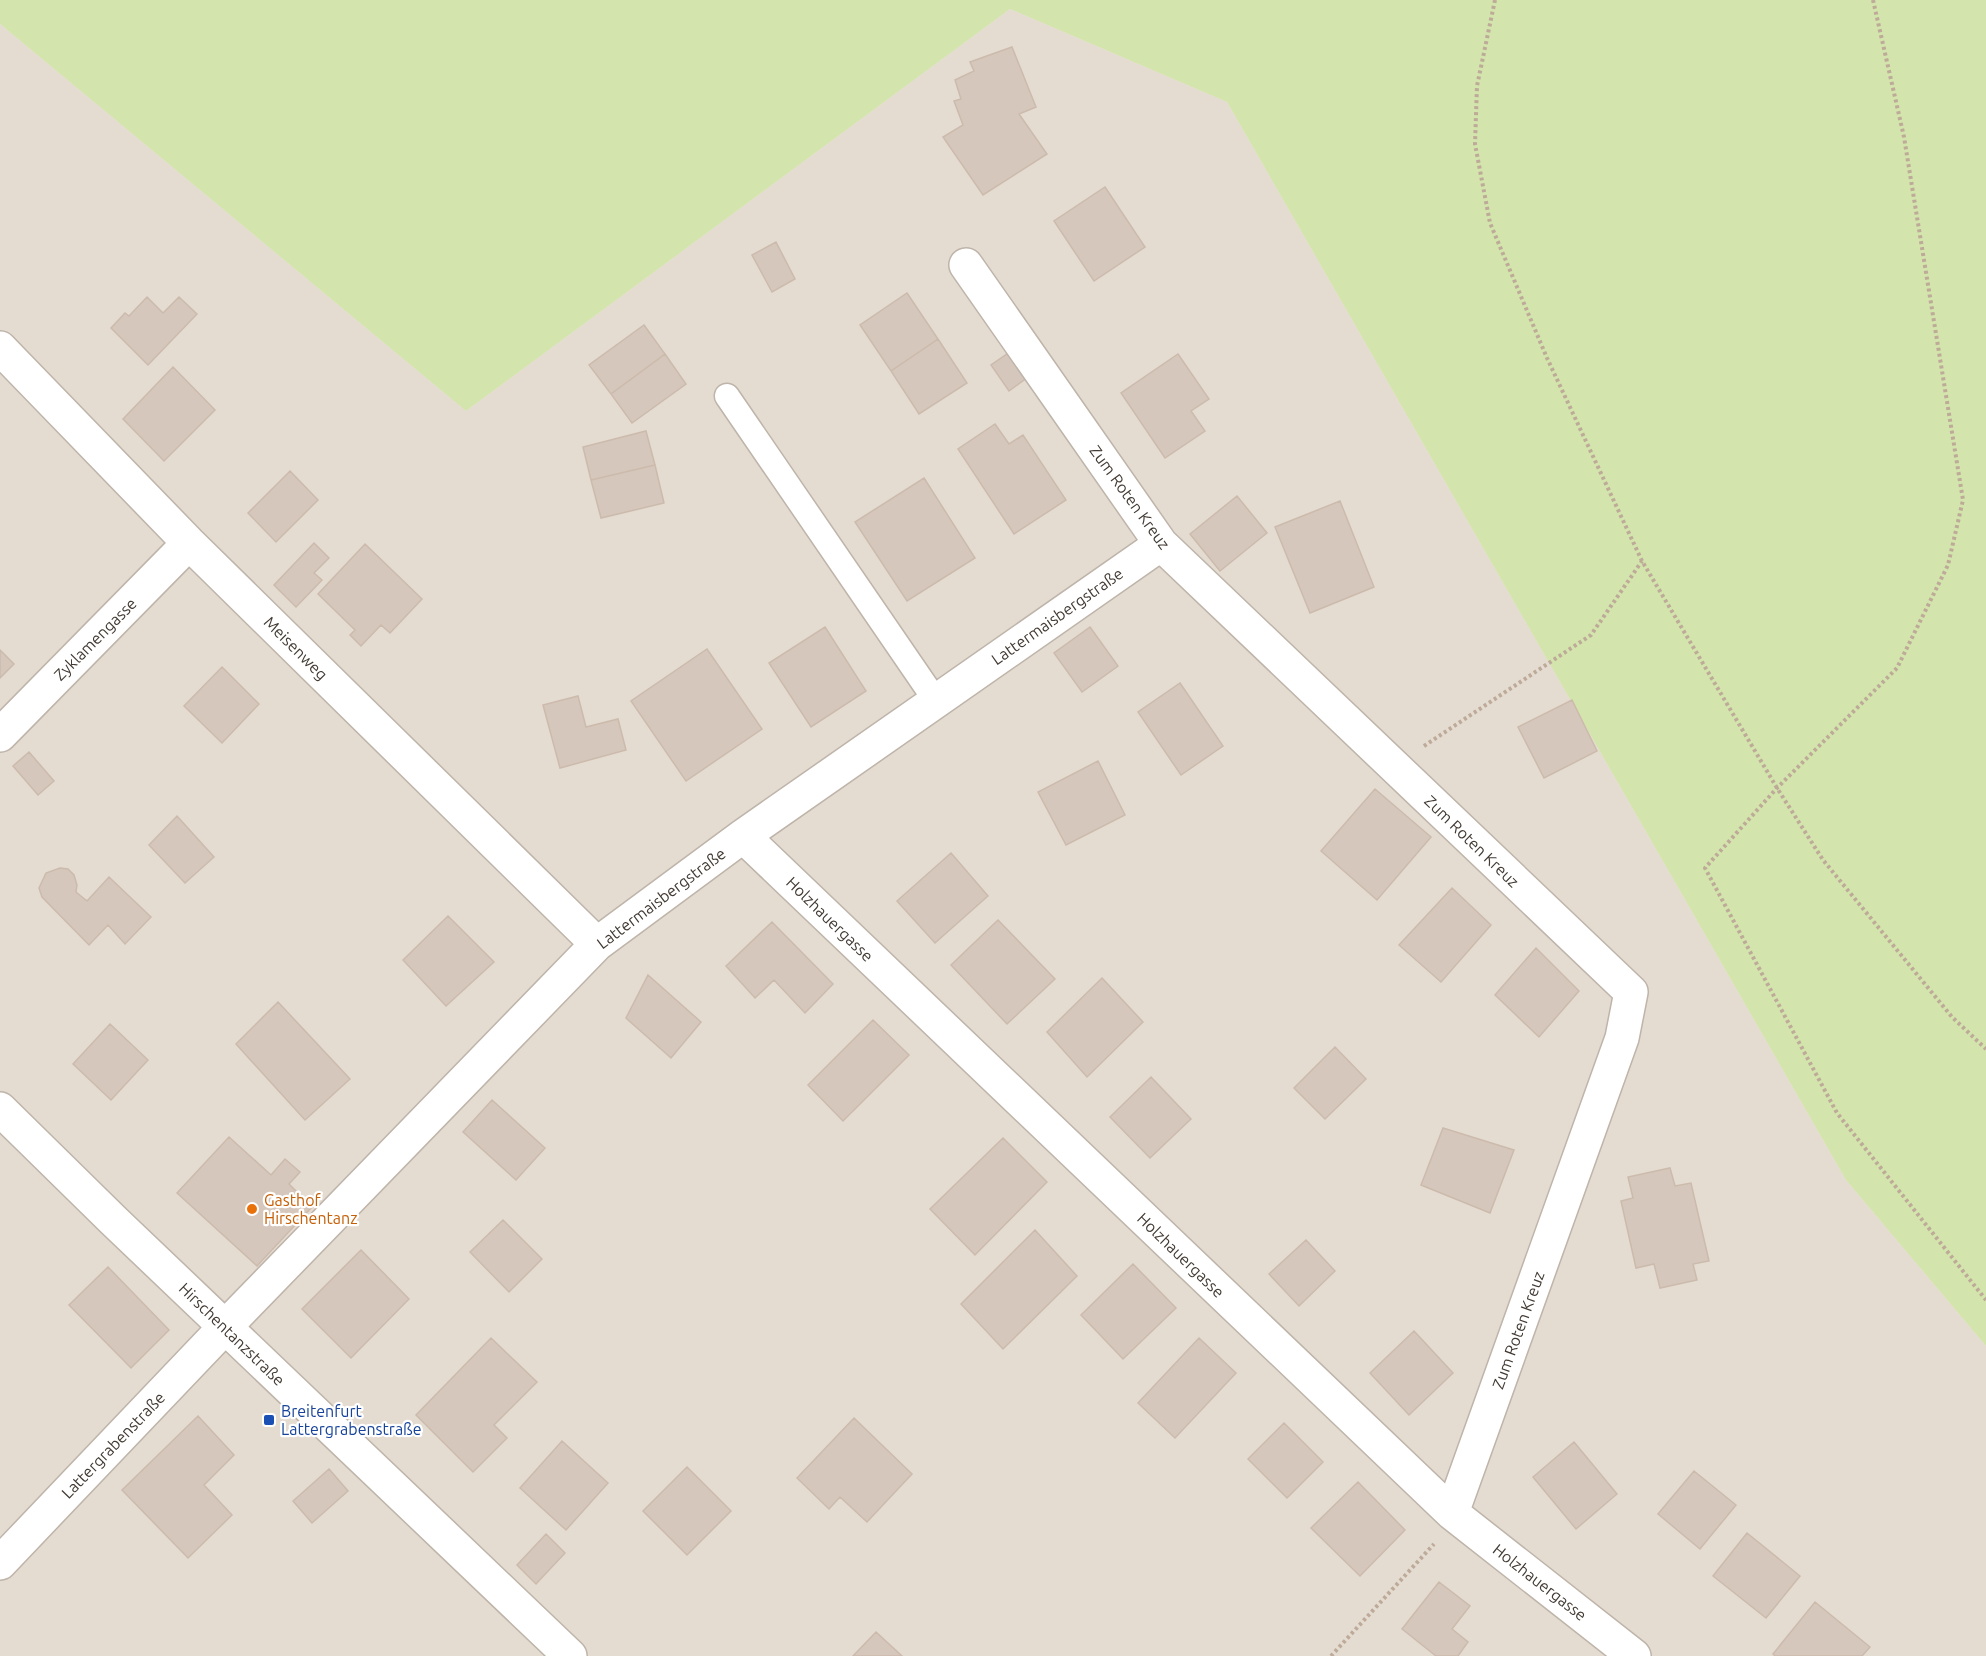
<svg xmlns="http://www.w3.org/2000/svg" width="1986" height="1656" viewBox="0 0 1986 1656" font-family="Ubuntu,sans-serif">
<rect width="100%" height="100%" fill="#f1eae3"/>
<!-- residential -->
<path fill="#e4dbd1" d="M1010,9L1227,102L1846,1180L1986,1346V1656H0V24L466,411Z"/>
<!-- green -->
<path fill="#d3e4ac" d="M0,0H1986V1346L1846,1180L1227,102L1010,9L466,411L0,24Z"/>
<!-- building -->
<path fill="#d5c7bc" stroke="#ccbbac" stroke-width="1.5" d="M1012,47L1036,107L1019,114L1047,154L983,195L943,137L963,125L954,101L961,99L955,80L974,71L970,62Z
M1105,187L1145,247L1094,281L1054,221Z
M776,242L795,279L772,292L752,255Z
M907,293L938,339L891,371L860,325Z
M147,297L163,313L179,297L197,314L148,365L111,328L125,313L129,316Z
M644,325L665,354L611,394L589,365Z
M938,339L967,383L919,414L891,371Z
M1017,347L1035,372L1009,391L991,365Z
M665,354L686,384L632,423L611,394Z
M1178,354L1209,399L1191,411L1205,431L1165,458L1121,393Z
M173,367L215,410L164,461L123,419Z
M995,424L1009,444L1023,435L1066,500L1014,534L958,449Z
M646,431L655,465L591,480L583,447Z
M655,465L664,503L601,518L591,480Z
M290,471L318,500L276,542L248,513Z
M924,478L975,558L907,601L855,522Z
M1237,496L1267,533L1220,571L1190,534Z
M1340,501L1374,587L1310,613L1275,527Z
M314,543L329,558L314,573L322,580L296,607L274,585Z
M365,544L422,599L390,633L381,625L361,646L350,635L355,630L318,594Z
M825,627L866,691L811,727L769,663Z
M1090,627L1118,666L1082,692L1054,653Z
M707,649L762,729L686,781L631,701Z
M0,650L14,664L0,678Z
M222,667L259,704L222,743L184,706Z
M1180,683L1223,746L1181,775L1138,712Z
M578,696L586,727L618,719L626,750L560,768L543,705Z
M1572,700L1597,751L1544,778L1518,727Z
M29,752L54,781L38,795L13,766Z
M1098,761L1125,815L1066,845L1038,792Z
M1375,789L1431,837L1377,900L1321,851Z
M177,816L214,857L185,883L149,845Z
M951,853L988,896L935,943L897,901Z
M60,868L68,869L74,875L77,885L76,892L87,901L109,877L151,917L125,944L108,925L89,945L42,897L39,888L46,873Z
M1452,888L1491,925L1441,982L1399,945Z
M448,916L494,962L446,1006L403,960Z
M998,920L1055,979L1007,1024L951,965Z
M772,922L833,984L805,1013L774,980L755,998L726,966Z
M1536,948L1579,991L1539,1037L1495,995Z
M648,975L701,1022L671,1058L626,1018Z
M1102,978L1143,1022L1087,1077L1047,1032Z
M278,1002L350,1079L305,1120L236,1044Z
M873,1020L909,1055L843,1121L808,1085Z
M110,1024L148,1060L111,1100L73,1064Z
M1335,1047L1366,1079L1325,1119L1294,1088Z
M1151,1077L1191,1119L1150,1158L1110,1117Z
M492,1100L545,1148L516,1180L463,1132Z
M1443,1128L1514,1150L1490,1213L1421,1185Z
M229,1137L271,1175L285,1159L300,1172L289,1184L312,1207L257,1266L177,1193Z
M1003,1138L1047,1182L975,1255L930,1209Z
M1670,1168L1675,1186L1691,1183L1709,1261L1693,1264L1697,1280L1660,1288L1654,1264L1636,1268L1621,1201L1633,1198L1628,1177Z
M503,1220L542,1259L509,1292L470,1252Z
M1035,1230L1077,1276L1003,1349L961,1304Z
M1306,1240L1335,1271L1299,1306L1269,1274Z
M361,1250L409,1299L351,1358L302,1309Z
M1133,1264L1176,1308L1123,1359L1081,1315Z
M108,1267L169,1330L131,1368L69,1305Z
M1414,1331L1453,1373L1409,1415L1370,1373Z
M491,1338L537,1382L494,1425L507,1438L473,1472L416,1415Z
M1199,1338L1236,1373L1175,1438L1138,1403Z
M198,1416L234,1455L204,1485L232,1515L188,1558L122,1490Z
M854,1418L912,1474L867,1522L840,1497L829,1509L797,1478Z
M1284,1423L1323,1462L1287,1498L1248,1459Z
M562,1441L608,1483L566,1530L520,1488Z
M1574,1442L1617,1494L1576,1529L1533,1477Z
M687,1467L731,1511L687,1555L643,1511Z
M329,1469L348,1491L312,1523L293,1501Z
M1694,1471L1736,1505L1700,1549L1658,1514Z
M1358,1482L1405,1530L1360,1576L1311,1528Z
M1747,1533L1800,1576L1766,1618L1713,1576Z
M546,1534L565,1553L536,1584L517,1565Z
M1439,1582L1470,1606L1452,1629L1468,1642L1458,1656H1436L1402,1629Z
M1815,1602L1870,1647L1862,1656H1775L1773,1654Z
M876,1632L902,1656H853Z"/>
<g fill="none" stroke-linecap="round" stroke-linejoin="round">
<defs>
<path id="lane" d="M727,396L936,701"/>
<path id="street" d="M966,265L1161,544L1631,992L1622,1038L1452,1513
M0,348L189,543L597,944
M0,735L189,543
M743,836L1452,1513L1634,1656
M0,1109L113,1220L570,1656
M0,1563L225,1327L597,944L743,836L1161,544"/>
</defs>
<!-- lane casing -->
<use href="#lane" stroke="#beb4a9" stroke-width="27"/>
<!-- street casing -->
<use href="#street" stroke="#beb4a9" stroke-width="36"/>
<!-- path -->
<path stroke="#bdaa98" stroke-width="4" stroke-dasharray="3 3" stroke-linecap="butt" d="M1495,0L1477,86L1475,144L1490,223L1547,358L1642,561L1777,788L1823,860L1952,1017L1986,1049
M1873,0L1904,137L1963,500L1948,565L1897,668L1777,788L1705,868L1837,1113L1986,1300
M1424,746L1591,635L1642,561
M1331,1656L1434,1544"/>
<!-- lane -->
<use href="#lane" stroke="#fff" stroke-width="24"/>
<!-- street -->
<use href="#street" stroke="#fff" stroke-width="33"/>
</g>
<!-- markers -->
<circle fill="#e8710a" stroke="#fff" stroke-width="2" cx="252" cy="1209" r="6"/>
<rect fill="#1a4fb4" stroke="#fff" stroke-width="2" x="263" y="1414" width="12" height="12" rx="3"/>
<g text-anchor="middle" stroke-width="4.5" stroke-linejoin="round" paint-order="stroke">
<!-- street labels -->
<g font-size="16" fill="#423a33" stroke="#fff">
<text transform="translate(1130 497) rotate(54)" y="6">Zum Roten Kreuz</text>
<text transform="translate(1057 616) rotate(-35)" y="6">Lattermaisbergstraße</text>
<text transform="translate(95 639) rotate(-45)" y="6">Zyklamengasse</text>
<text transform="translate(296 648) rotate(45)" y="6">Meisenweg</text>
<text transform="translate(1472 841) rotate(44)" y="6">Zum Roten Kreuz</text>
<text transform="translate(661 898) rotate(-37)" y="6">Lattermaisbergstraße</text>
<text transform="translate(830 919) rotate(44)" y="6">Holzhauergasse</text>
<text transform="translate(1181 1255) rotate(44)" y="6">Holzhauergasse</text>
<text transform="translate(1518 1330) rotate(-70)" y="6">Zum Roten Kreuz</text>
<text transform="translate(232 1334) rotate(44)" y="6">Hirschentanzstraße</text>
<text transform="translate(113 1445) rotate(-46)" y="6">Lattergrabenstraße</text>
<text transform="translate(1540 1582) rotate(38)" y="6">Holzhauergasse</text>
</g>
<!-- food labels -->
<g font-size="16" fill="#c56008" stroke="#fff" text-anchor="start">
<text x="264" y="1206">Gasthof<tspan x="264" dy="18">Hirschentanz</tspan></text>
</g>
<!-- transit labels -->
<g font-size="16" fill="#164399" stroke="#fff" text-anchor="start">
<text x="281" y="1417">Breitenfurt<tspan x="281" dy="18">Lattergrabenstraße</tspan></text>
</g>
</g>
</svg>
